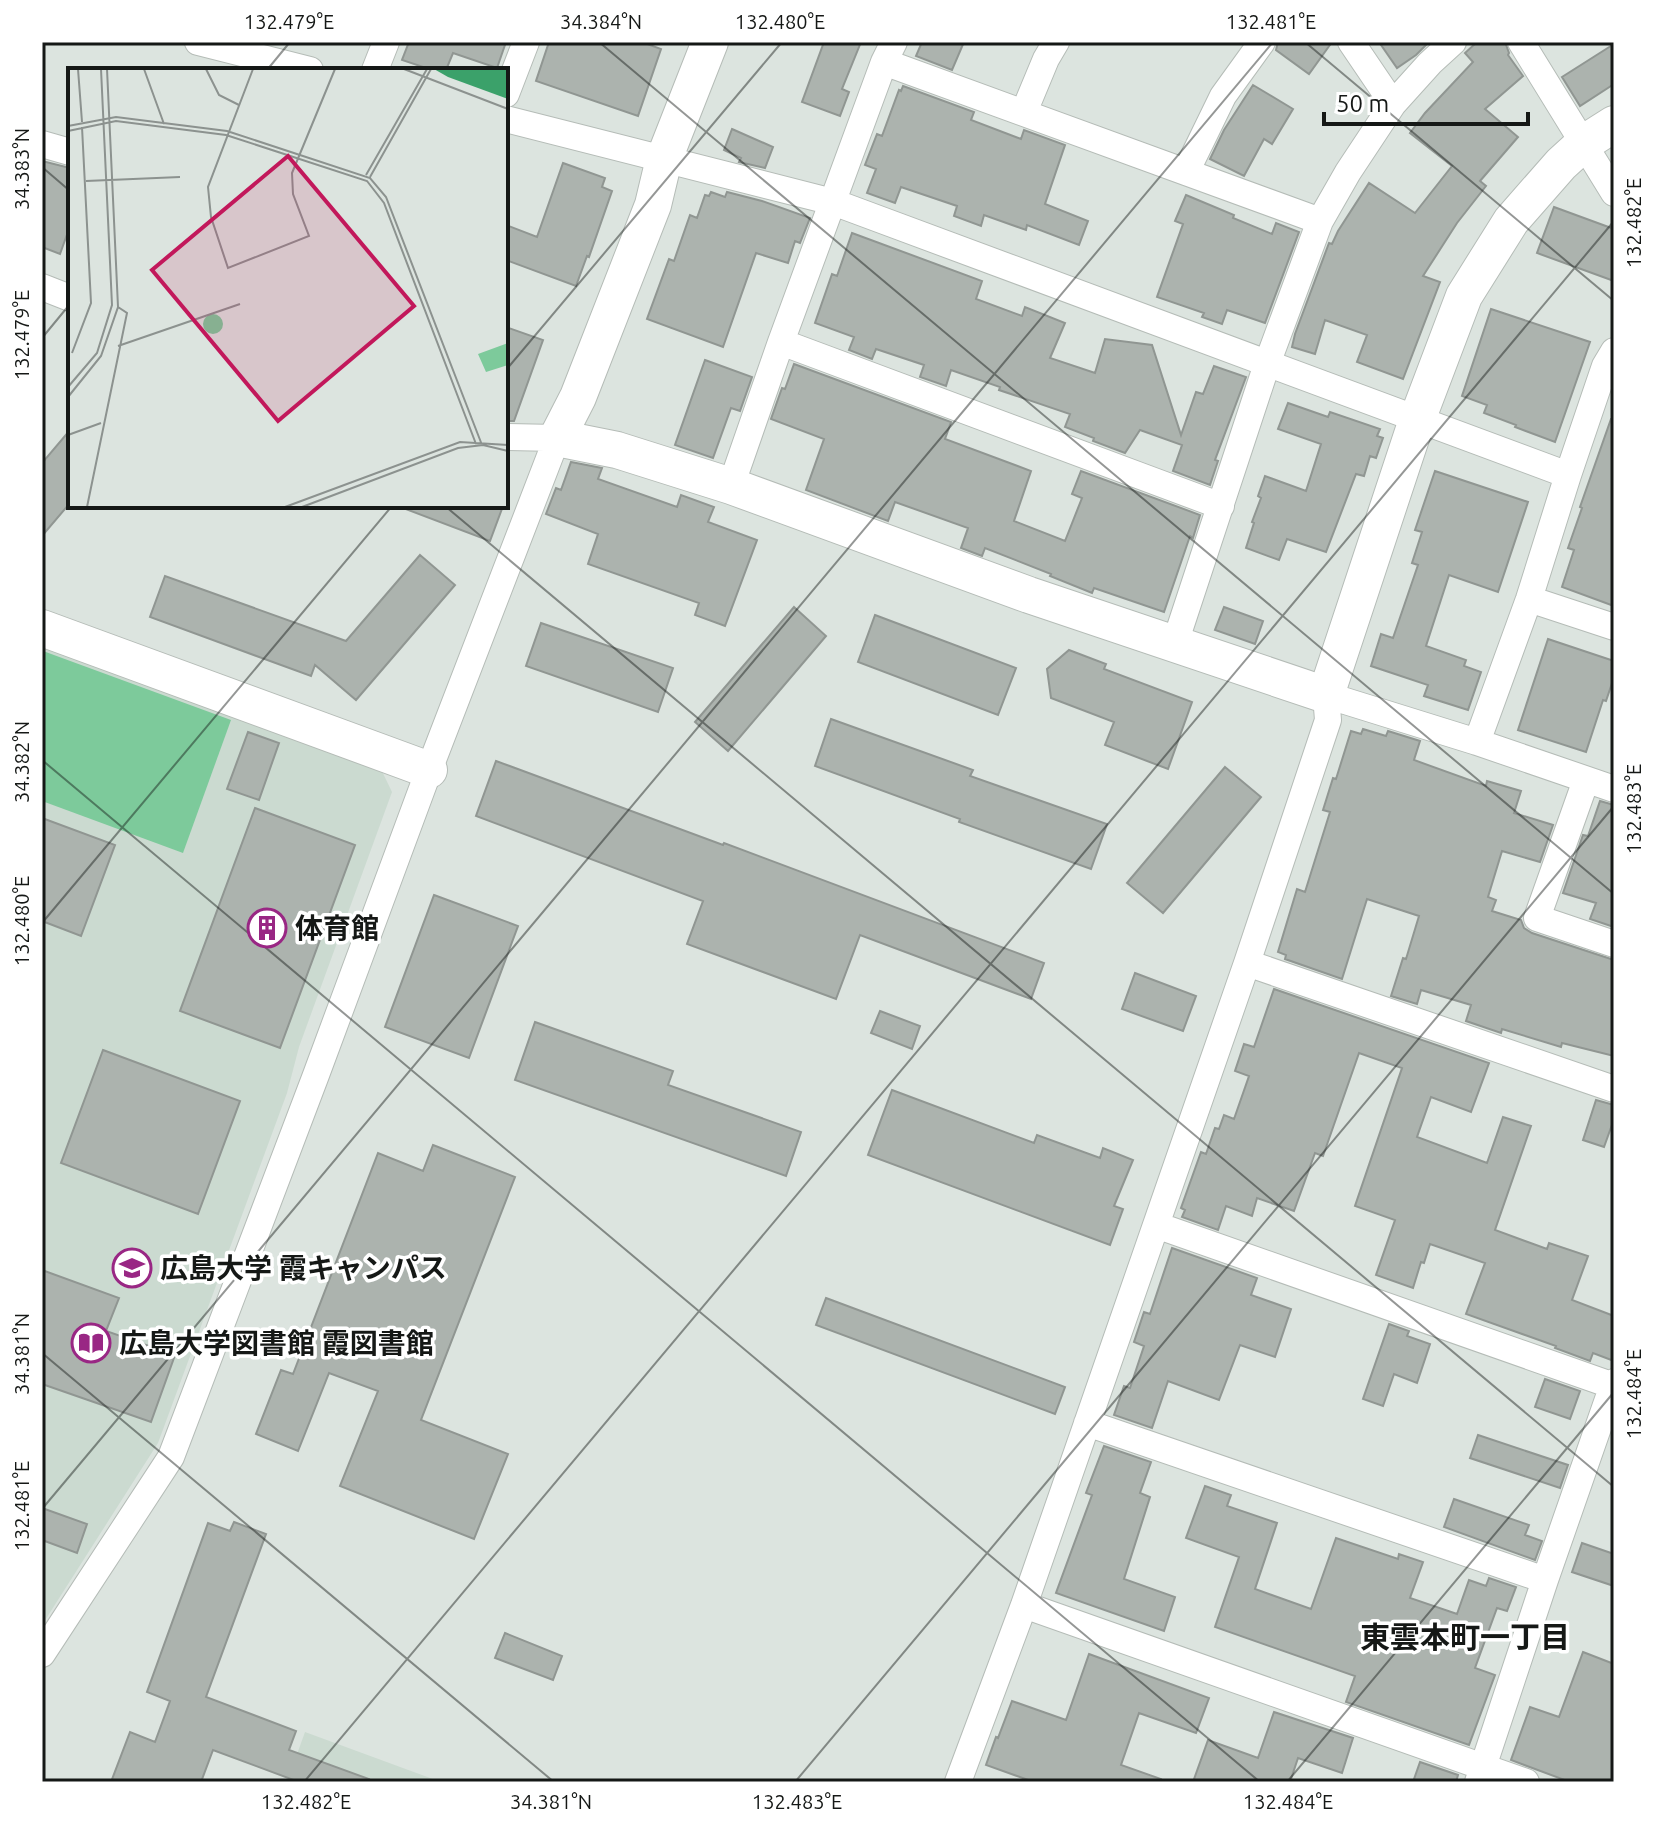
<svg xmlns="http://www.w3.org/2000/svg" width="1656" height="1824" viewBox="0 0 1656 1824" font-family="Ubuntu,'Noto Sans JP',sans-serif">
<rect width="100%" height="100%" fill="#dce4df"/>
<!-- built -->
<path fill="#cbdad0" d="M42,642L379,765L392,792L299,1047L287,1093L158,1443L42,1625Z
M305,1732L441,1782H287Z"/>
<!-- green -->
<path fill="#7dca9b" d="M43,651L231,720L183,853L42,801Z"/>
<!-- building -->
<path fill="#acb3ae" stroke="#909692" stroke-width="2" d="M409,42H506L497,68L453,53L446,70H432L402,60Z
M549,42H642L661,49L638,116L536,81Z
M824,42H861L842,89L849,92L840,116L802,102Z
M922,42H964L952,70L916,56Z
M1278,42H1332L1309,74L1276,50Z
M1379,42H1429L1416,55L1397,68Z
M1477,42H1505L1509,53L1508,55L1523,76L1485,109L1518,137L1480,181L1486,186L1457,223L1423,276L1440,282L1403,379L1357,362L1367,335L1325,320L1315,354L1292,347L1295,334L1329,243L1332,244L1338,231L1369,183L1415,213L1452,166L1410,133L1425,113L1473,62L1465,53Z
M1614,44V84L1580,106L1562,77Z
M1253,85L1293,109L1272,144L1264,139L1244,176L1210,159L1224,130Z
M903,86L974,112L971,120L1021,139L1024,130L1065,145L1045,204L1088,221L1079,245L1027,225L1026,230L984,215L981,226L954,216L957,206L901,187L895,203L867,193L876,169L865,165L877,134L882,136L899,90L901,91Z
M732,129L773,147L765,168L739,162L741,158L724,150Z
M42,161L70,168V226L60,254L42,247Z
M563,163L605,178L602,187L612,191L589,257L587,256L576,286L506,260V225L537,237Z
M711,192L725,197L727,192L762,201L810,218L800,243L795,241L788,263L756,253L723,347L647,319L669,259L674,261L690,215L697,218L705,195L709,196Z
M1186,195L1234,215L1233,218L1272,234L1276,223L1299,232L1265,323L1227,310L1222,324L1202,317L1204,313L1157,297L1183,224L1175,221Z
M1554,207L1614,229V281L1537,253Z
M852,233L982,281L976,299L1022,316L1025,307L1065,323L1050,358L1095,373L1105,339L1152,345L1181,435L1196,392L1203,394L1214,366L1246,377L1215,460L1218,461L1210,485L1173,471L1182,445L1140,430L1125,453L1093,441L1094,438L1065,427L1070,414L999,390L1000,387L951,370L946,386L920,377L924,365L876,349L872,359L849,350L854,337L815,323L832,274L837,276Z
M1491,309L1590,342L1555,442L1515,427L1516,425L1484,413L1487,405L1462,396Z
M506,327L543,340L514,421H506Z
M705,360L752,377L740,411L731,408L713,458L675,445Z
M794,364L951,422L945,439L1031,471L1014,521L1065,541L1082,498L1072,494L1081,471L1200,515L1193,538L1190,536L1164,612L1094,588L1092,593L1050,576L1051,574L985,548L982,556L961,548L968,528L895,502L888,521L806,490L824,439L771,419L782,388L785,389Z
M1288,403L1328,417L1330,412L1380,429L1377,436L1383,438L1376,458L1370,456L1364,476L1356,474L1326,552L1287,539L1279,560L1246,548L1254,523L1252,522L1261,498L1258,496L1265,476L1306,491L1321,444L1278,429Z
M1611,419H1614V606L1562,587L1574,550L1568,548L1582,508L1580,507Z
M70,430V503L42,536V463Z
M571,462L602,468L598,479L677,507L681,495L714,507L708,522L757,540L725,626L695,615L699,603L588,564L598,534L546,514L556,488L561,490Z
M1435,471L1528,502L1498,592L1449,575L1426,646L1466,660L1464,666L1481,672L1468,710L1424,696L1428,685L1371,666L1381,634L1393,638L1418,565L1412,563L1422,532L1415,530Z
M404,506H503L490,541L403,508Z
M420,555L455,585L356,700L315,665L311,676L150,617L165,576L346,641Z
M794,607L826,636L728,751L695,722Z
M1224,607L1263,621L1255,644L1215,630Z
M875,615L1016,668L998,715L858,662Z
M541,623L673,668L658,712L526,666Z
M1548,639L1614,661V677L1606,701L1603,700L1586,752L1518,730Z
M1069,650L1106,664L1104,669L1192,702L1168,769L1105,745L1114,722L1051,698L1047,669Z
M831,719L973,770L970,776L1107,824L1091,869L959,822L960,819L815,766Z
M1363,729L1386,736L1388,731L1420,741L1414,760L1486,786L1487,781L1521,791L1514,813L1553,825L1540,862L1502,851L1488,897L1496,900L1492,911L1521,920L1524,928L1532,933L1614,960V1056L1562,1043L1561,1047L1502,1029L1501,1033L1466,1021L1471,1005L1421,990L1417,1004L1391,996L1403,958L1406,959L1419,916L1367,899L1342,979L1285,959L1286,955L1278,952L1297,889L1305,892L1330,812L1323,810L1333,778L1336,779L1351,731L1361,734Z
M248,732L279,743L259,800L227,789Z
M496,761L723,845L724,843L1044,963L1031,999L860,935L836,999L687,944L703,901L476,816Z
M1225,767L1261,797L1163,913L1127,883Z
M1600,801L1614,805V927L1590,919L1596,903L1563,893L1583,835L1588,836Z
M255,808L355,845L280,1048L180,1011Z
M42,818L115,845L81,936L42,921Z
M434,895L518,926L469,1058L385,1027Z
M1135,973L1196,996L1183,1031L1122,1009Z
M1274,989L1489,1063L1471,1112L1431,1097L1417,1137L1487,1163L1503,1117L1531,1126L1495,1230L1547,1249L1549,1243L1588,1256L1572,1300L1614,1316V1361L1593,1353L1590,1361L1555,1348L1556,1346L1466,1314L1485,1263L1430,1244L1424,1263L1421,1262L1413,1288L1376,1275L1395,1220L1355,1206L1402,1068L1359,1053L1323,1156L1315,1153L1294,1211L1257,1198L1252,1216L1226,1206L1218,1230L1182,1217L1185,1210L1181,1208L1201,1152L1206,1154L1215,1128L1219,1129L1224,1115L1234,1119L1249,1076L1235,1071L1244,1044L1254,1047Z
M880,1011L920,1026L912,1049L871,1033Z
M535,1022L673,1071L668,1085L801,1132L786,1176L515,1080Z
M103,1050L240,1101L198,1214L61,1163Z
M892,1090L1034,1143L1037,1135L1100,1158L1103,1148L1133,1160L1114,1206L1123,1209L1110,1245L868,1155Z
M1596,1100L1614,1105V1119L1604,1147L1583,1140Z
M433,1145L515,1177L421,1420L508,1454L474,1539L340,1486L378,1391L329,1373L298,1451L256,1434L281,1370L293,1374L378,1153L423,1171Z
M1172,1248L1257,1278L1251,1295L1291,1309L1275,1357L1240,1345L1219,1400L1168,1381L1152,1428L1114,1415L1124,1386L1130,1388L1144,1346L1134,1342L1144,1312L1150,1314Z
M42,1270L119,1298L106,1331L175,1355L151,1422L42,1384Z
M826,1298L1065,1387L1055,1414L816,1325Z
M1389,1324L1409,1331L1407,1336L1430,1344L1417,1383L1394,1374L1383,1406L1363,1399Z
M1545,1379L1580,1391L1570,1419L1535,1407Z
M1478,1435L1568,1465L1560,1488L1470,1458Z
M1104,1446L1151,1462L1140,1493L1150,1497L1124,1579L1175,1597L1164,1631L1056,1593L1092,1495L1086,1493Z
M1205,1486L1231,1495L1227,1506L1277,1523L1255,1589L1311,1609L1336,1538L1398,1559L1399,1554L1423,1562L1410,1598L1457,1614L1469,1580L1486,1586L1489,1578L1516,1587L1507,1611L1497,1608L1475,1668L1495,1675L1469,1745L1346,1702L1355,1676L1215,1627L1239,1557L1186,1538Z
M1454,1499L1529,1525L1525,1535L1542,1541L1535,1560L1444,1527Z
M42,1508L87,1524L77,1553L42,1540Z
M234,1522L266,1534L206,1697L296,1731L289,1750L369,1779L368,1782H299L213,1750L201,1782H111L130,1732L155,1742L170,1701L147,1692L208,1523L230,1531Z
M1582,1543L1614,1554V1586L1572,1572Z
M505,1633L562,1656L553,1680L495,1658Z
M1583,1652L1614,1664V1782H1570L1511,1760L1530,1707L1559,1717Z
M1089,1654L1209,1698L1196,1733L1139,1713L1121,1765L1161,1779L1160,1782H1034L986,1765L996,1737L998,1738L1012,1701L1066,1720Z
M1274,1712L1353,1738L1342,1773L1298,1758L1290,1782H1193L1208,1740L1258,1758Z
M1420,1762L1458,1775L1456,1782H1413Z"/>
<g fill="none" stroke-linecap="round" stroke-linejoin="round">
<defs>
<path id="street" d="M198,42L310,70
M1351,42L1393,104
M1521,42L1614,193
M884,62L1320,221
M375,70L386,42
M506,94L526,42
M1024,112L1046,59L1056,42
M506,119L833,202L1568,475
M42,144L70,152
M1186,172L1223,96L1262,42
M42,287L70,298
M781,342L1221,506
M731,486L781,342L884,62L894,42
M1529,599L1614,627
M1175,643L1267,364L1320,221L1348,172L1393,104L1430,63L1453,42
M1477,742L1529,599L1568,475L1605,366L1614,351
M1586,780L1537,918L1614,944
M1247,963L1614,1089
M1156,1225L1614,1386
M1087,1423L1545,1580
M1024,1605L1526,1782
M42,1654L171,1457L316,1075L429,770L557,438L506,437
M958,1782L1024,1605L1247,963L1328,720L1326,695L1477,742L1614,789
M1478,1782L1545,1580L1614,1382"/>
<path id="secondary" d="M710,42L664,159L653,205L578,397L557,438L617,450L731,486L1029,595L1326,695L1417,420L1464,296L1511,221L1561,164L1584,143L1614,124
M42,628L429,770"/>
</defs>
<!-- street casing -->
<use href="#street" stroke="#b5bcb7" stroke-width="28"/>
<!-- secondary casing -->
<use href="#secondary" stroke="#b5bcb7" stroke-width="38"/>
<!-- street -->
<use href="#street" stroke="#fff" stroke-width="26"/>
<!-- secondary -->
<use href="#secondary" stroke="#fff" stroke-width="36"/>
</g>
<!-- ticks -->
<path fill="none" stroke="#151816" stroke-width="2" stroke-opacity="0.45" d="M599,42L1614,894M1305,42L1614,301M267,70L290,42M42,167L70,191M42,338L70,304M506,370L782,42M445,506L1614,1487M42,760L1260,1782M42,923L392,506M42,1353L554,1782M42,1509L1273,42M304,1782L1614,221M795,1782L1614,806M1287,1782L1614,1392"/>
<!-- icons -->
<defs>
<symbol id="building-ring" viewBox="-11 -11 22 22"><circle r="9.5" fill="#fff" stroke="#992784" stroke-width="1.5"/><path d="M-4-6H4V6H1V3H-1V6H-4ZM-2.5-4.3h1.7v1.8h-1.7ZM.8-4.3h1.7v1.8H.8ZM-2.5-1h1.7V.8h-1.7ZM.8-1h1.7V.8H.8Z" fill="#992784"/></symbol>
<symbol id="university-ring" viewBox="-11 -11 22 22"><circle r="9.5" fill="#fff" stroke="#992784" stroke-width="1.5"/><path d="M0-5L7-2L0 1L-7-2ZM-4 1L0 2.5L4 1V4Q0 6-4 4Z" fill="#992784"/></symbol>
<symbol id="library-ring" viewBox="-11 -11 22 22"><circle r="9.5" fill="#fff" stroke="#992784" stroke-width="1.5"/><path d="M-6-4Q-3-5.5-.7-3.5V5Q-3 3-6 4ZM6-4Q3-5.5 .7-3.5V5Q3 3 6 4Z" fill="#992784"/></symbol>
</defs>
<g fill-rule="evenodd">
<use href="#building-ring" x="245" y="906" width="44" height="44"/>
<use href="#university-ring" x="110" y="1246" width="44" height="44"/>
<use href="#library-ring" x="69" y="1321" width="44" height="44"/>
</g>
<g text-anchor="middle" stroke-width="7" stroke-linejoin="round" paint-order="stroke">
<!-- poi labels -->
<g font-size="28" font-weight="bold" fill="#151816" stroke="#fff" text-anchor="start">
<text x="295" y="938">体育館</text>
<text x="160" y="1278">広島大学 霞キャンパス</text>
<text x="119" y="1353">広島大学図書館 霞図書館</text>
</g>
<!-- neighbourhood labels -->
<g font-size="30" font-weight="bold" fill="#151816" stroke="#fff">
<text x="1465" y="1648">東雲本町一丁目</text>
</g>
</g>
<!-- overview -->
<g transform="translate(68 68)">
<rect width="440" height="440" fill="#dce4df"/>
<path d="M135 256a10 10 0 1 1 20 0a10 10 0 1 1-20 0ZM440,275V297L418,304L410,286Z" fill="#7dca9b"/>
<path d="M366,1H440V31L380,9Z" fill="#3ba16a"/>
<path fill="none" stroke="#8c928f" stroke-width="2" d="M10,1L14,54M76,1L96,56M138,1L151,27L171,37M185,1L140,119L143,149L160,200L241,168L225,126L224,105L267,1M336,1L440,41M0,58L48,49L159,63L302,110L318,129L414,377M0,63L48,53L158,67L299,113L316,135L408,376M298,107L359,1M302,109L363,1M18,113L112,109M50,278L172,236M4,285L23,235L14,59M0,319L29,285L44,237L33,1M0,329L33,288L50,239L39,1M0,367L33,355M19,439L59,245L50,239M217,439L392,374L440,377M234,439L390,380L415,377L440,383"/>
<path fill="#c2185b" fill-opacity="0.15" stroke="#c2185b" stroke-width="4" d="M220,88L346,238L210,353L84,202Z"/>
<rect width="440" height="440" fill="none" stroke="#151816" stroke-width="4"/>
</g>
<!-- border -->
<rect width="1656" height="1824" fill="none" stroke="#ffffff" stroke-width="88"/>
<!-- scale -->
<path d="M1324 112v12h204v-12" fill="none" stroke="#151816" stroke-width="4"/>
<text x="1336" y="112" font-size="24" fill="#151816" stroke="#ffffff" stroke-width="6" paint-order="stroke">50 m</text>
<rect x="44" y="44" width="1568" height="1736" fill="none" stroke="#151816" stroke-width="3"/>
<g font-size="20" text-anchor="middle" fill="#151816">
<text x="289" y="29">132.479°E</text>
<text x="601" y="29">34.384°N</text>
<text x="780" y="29">132.480°E</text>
<text x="1271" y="29">132.481°E</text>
<text transform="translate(22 169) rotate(-90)" y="7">34.383°N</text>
<text transform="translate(1634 223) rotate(-90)" y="7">132.482°E</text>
<text transform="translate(22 335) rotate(-90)" y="7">132.479°E</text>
<text transform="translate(22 762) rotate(-90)" y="7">34.382°N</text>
<text transform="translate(1634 809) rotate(-90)" y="7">132.483°E</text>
<text transform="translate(22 921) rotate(-90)" y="7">132.480°E</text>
<text transform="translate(22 1354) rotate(-90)" y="7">34.381°N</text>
<text transform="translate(1634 1394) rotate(-90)" y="7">132.484°E</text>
<text transform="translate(22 1506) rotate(-90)" y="7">132.481°E</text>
<text x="306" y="1809">132.482°E</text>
<text x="551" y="1809">34.381°N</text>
<text x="797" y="1809">132.483°E</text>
<text x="1288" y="1809">132.484°E</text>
</g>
</svg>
